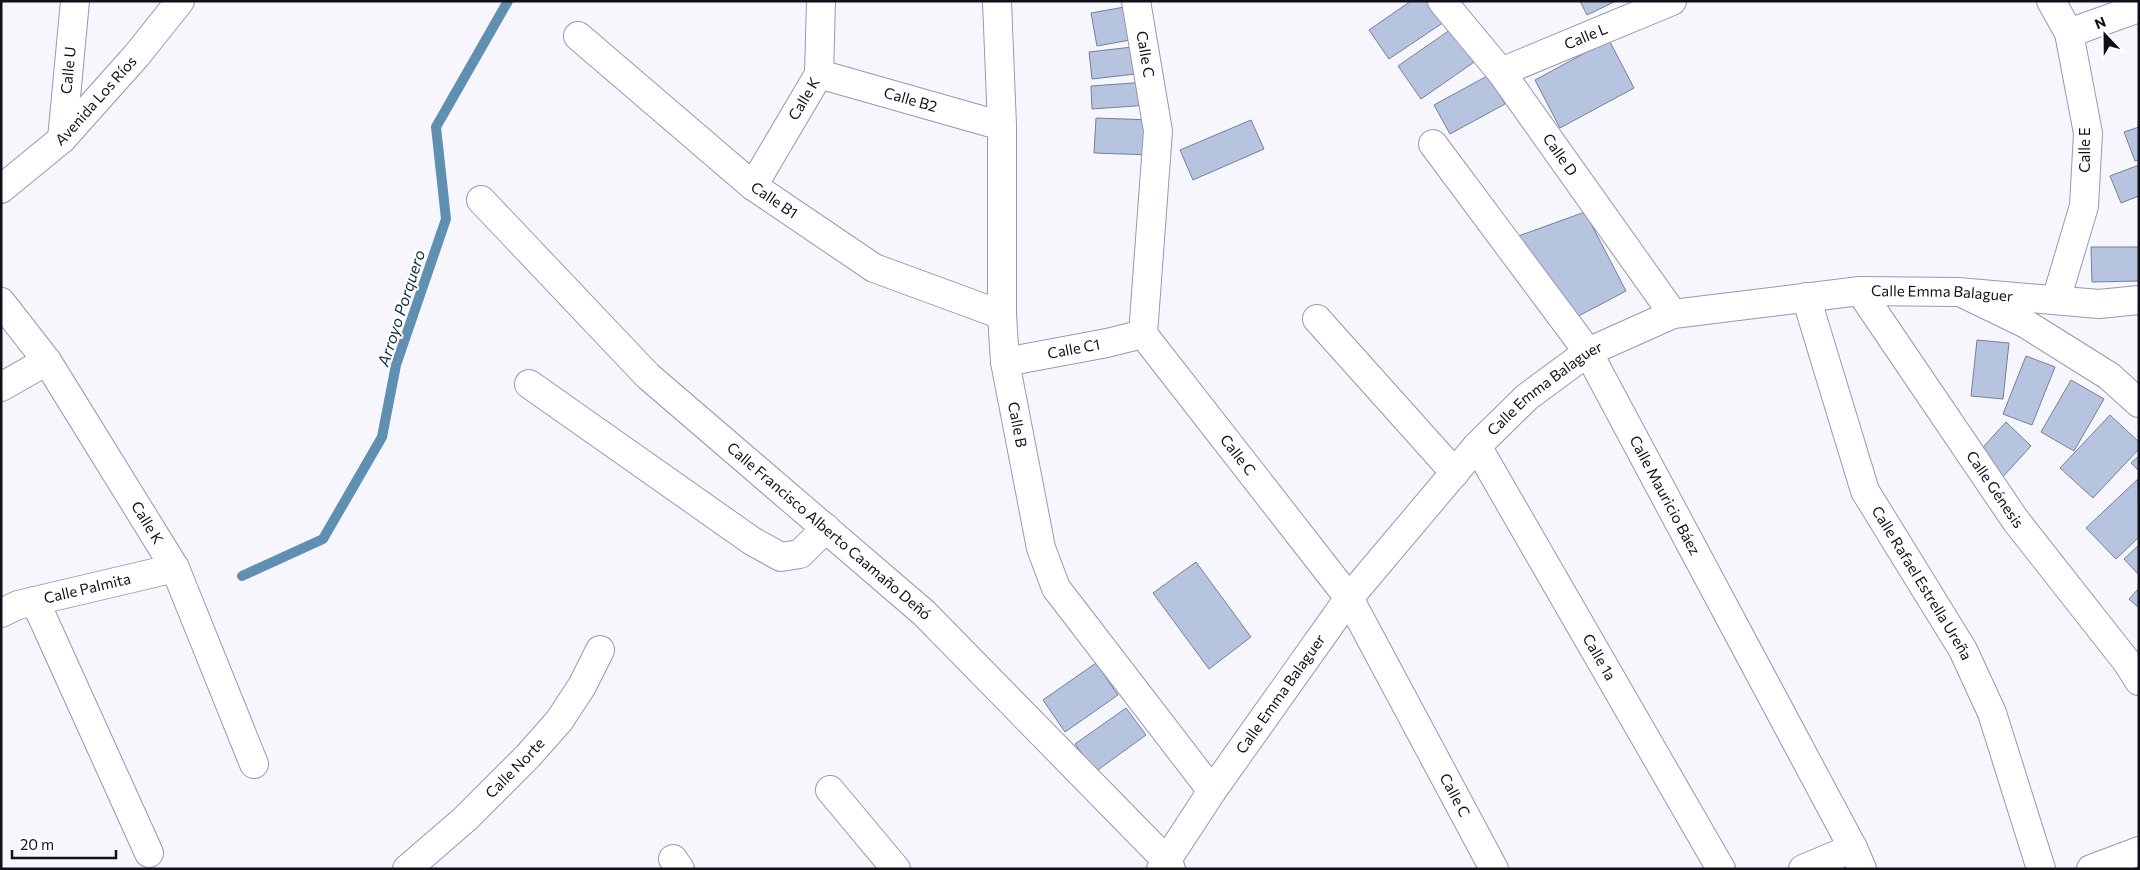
<svg xmlns="http://www.w3.org/2000/svg" width="2140" height="870" viewBox="0 0 2140 870" font-family="Commissioner,sans-serif">
<rect width="100%" height="100%" fill="#f7f6fd"/>
<g fill="none" stroke-linecap="round" stroke-linejoin="round">
<!-- stream -->
<path stroke="#5f90b2" stroke-width="10" d="M242,576L323,539L382,437L396,365L446,219L436,127L508,1"/>
</g>
<!-- building -->
<path fill="#b6c4e0" stroke="#728099" d="M1411,1H1434L1447,20L1389,59L1369,30Z
M1580,1H1616L1587,15Z
M1130,6L1136,39L1097,46L1091,13Z
M1457,25L1480,58L1421,99L1398,66Z
M1609,40L1634,88L1560,128L1535,80Z
M1141,46L1144,73L1092,79L1089,52Z
M1489,75L1505,104L1450,134L1434,105Z
M1147,82L1149,105L1092,109L1091,86Z
M1096,118L1152,120L1151,155L1094,153Z
M1251,120L1264,149L1193,180L1180,150Z
M2139,127V160L2135,161L2124,132Z
M2139,165V196L2121,203L2110,176Z
M1585,212L1626,291L1571,320L1513,238Z
M2091,247H2139V281L2092,282Z
M1977,340L2009,343L2003,399L1971,396Z
M2026,356L2055,367L2032,425L2003,414Z
M2071,380L2104,399L2074,451L2041,432Z
M2110,415L2139,442V449L2093,498L2060,468Z
M2006,422L2031,446L2000,480L1974,457Z
M2139,456V471L2131,463Z
M2138,479L2139,537L2116,559L2086,528Z
M2139,545V575L2124,559Z
M1196,562L1251,637L1209,669L1153,593Z
M2139,588V608L2129,599Z
M1096,663L1118,695L1065,732L1043,700Z
M1126,708L1146,735L1095,772L1075,744Z"/>
<g fill="none" stroke-linecap="round" stroke-linejoin="round">
<defs>
<g id="minor">
<path id="s1" d="M997,1L1002,126V315L1005,362L1041,548L1056,588L1212,791"/>
<path id="s2" d="M1136,1L1158,131L1143,334L1349,598L1494,869"/>
<path id="s3" d="M1442,1L1501,72L1673,314"/>
<path d="M2051,1L2069,33L2088,133L2084,206L2056,300"/>
<path d="M2069,33L2139,8"/>
<path id="s4" d="M578,36L753,186L874,268L1002,315"/>
<path id="s5" d="M1501,72L1672,1"/>
<path id="s6" d="M819,74L1002,126"/>
<path id="s7" d="M62,139L75,1"/>
<path id="s8" d="M1433,144L1588,352L1853,848L1862,869"/>
<path id="s9" d="M753,186L819,74L821,1"/>
<path id="s10" d="M1,189L62,139L137,55L180,1"/>
<path id="s11" d="M481,200L648,376L924,613L1167,861L1171,869"/>
<path id="s12" d="M1860,291L2016,521L2127,662L2139,681"/>
<path d="M1962,293L2026,324L2109,376L2139,403"/>
<path id="s13" d="M1806,297L1865,491L1963,650L1992,713L2041,869"/>
<path id="s14" d="M1,302L47,361L175,568L254,764"/>
<path d="M1317,319L1455,473"/>
<path id="s15" d="M1005,362L1107,343L1143,334"/>
<path d="M529,384L752,541L781,557L800,554L826,528"/>
<path d="M1,387L47,361"/>
<path id="s16" d="M1477,446L1721,869"/>
<path d="M35,601L149,853"/>
<path id="s17" d="M1,613L18,605L175,568"/>
<path d="M830,790L896,869"/>
<path d="M673,859L680,869"/>
<path id="s18" d="M407,869L465,819L528,756L559,721L582,686L600,650"/>
<path d="M1803,869L1853,848"/>
<path d="M2091,869L2139,851"/>
</g>
<g id="tertiary">
<path id="s19" d="M1161,869L1212,791L1349,598L1477,446L1527,397L1588,352L1673,314L1860,291L1958,292L2099,304L2139,300"/>
</g>
</defs>
<!-- minor casing -->
<use href="#minor" stroke="#9a96b3" stroke-width="30"/>
<!-- tertiary casing -->
<use href="#tertiary" stroke="#9a96b3" stroke-width="30"/>
<!-- minor -->
<use href="#minor" stroke="#fff" stroke-width="28"/>
<!-- tertiary -->
<use href="#tertiary" stroke="#fff" stroke-width="28"/>
</g>
<g text-anchor="middle" stroke-width="4" stroke-linejoin="round" paint-order="stroke">
<!-- street labels -->
<g font-size="15" fill="#110f19" stroke="#fff">
<text dy="5" stroke="none"><textPath href="#s5" startOffset="92">Calle L</textPath></text>
<text dy="5" stroke="none"><textPath href="#s2" startOffset="54">Calle C</textPath></text>
<text dy="5" stroke="none"><textPath href="#s7" startOffset="69">Calle U</textPath></text>
<text dy="5" stroke="none"><textPath href="#s9" startOffset="101">Calle K</textPath></text>
<text dy="5" stroke="none"><textPath href="#s10" startOffset="130">Avenida Los Ríos</textPath></text>
<text dy="5" stroke="none"><textPath href="#s6" startOffset="95">Calle B2</textPath></text>
<text transform="translate(2085 150) rotate(-90)" y="5">Calle E</text>
<text dy="5" stroke="none"><textPath href="#s3" startOffset="194">Calle D</textPath></text>
<text dy="5" stroke="none"><textPath href="#s4" startOffset="256">Calle B1</textPath></text>
<text dy="5" stroke="none"><textPath href="#s19" startOffset="1038">Calle Emma Balaguer</textPath></text>
<text dy="5" stroke="none"><textPath href="#s15" startOffset="70">Calle C1</textPath></text>
<text dy="5" stroke="none"><textPath href="#s19" startOffset="618">Calle Emma Balaguer</textPath></text>
<text dy="5" stroke="none"><textPath href="#s1" startOffset="425">Calle B</textPath></text>
<text dy="5" stroke="none"><textPath href="#s2" startOffset="489">Calle C</textPath></text>
<text dy="5" stroke="none"><textPath href="#s12" startOffset="240">Calle Génesis</textPath></text>
<text dy="5" stroke="none"><textPath href="#s8" startOffset="422">Calle Mauricio Báez</textPath></text>
<text dy="5" stroke="none"><textPath href="#s14" startOffset="265">Calle K</textPath></text>
<text dy="5" stroke="none"><textPath href="#s11" startOffset="481">Calle Francisco Alberto Caamaño Deñó</textPath></text>
<text dy="5" stroke="none"><textPath href="#s13" startOffset="311">Calle Rafael Estrella Ureña</textPath></text>
<text dy="5" stroke="none"><textPath href="#s17" startOffset="90">Calle Palmita</textPath></text>
<text dy="5" stroke="none"><textPath href="#s16" startOffset="244">Calle 1a</textPath></text>
<text dy="5" stroke="none"><textPath href="#s19" startOffset="212">Calle Emma Balaguer</textPath></text>
<text dy="5" stroke="none"><textPath href="#s18" startOffset="148">Calle Norte</textPath></text>
<text dy="5" stroke="none"><textPath href="#s2" startOffset="894">Calle C</textPath></text>
</g>
<!-- water labels -->
<g font-size="16" font-style="italic" fill="#0d2e40" stroke="#fff">
<text transform="translate(401 308) rotate(-72)" y="6">Arroyo Porquero</text>
</g>
</g>
<!-- border -->
<rect width="2140" height="870" fill="none" stroke="#110f19" stroke-width="5"/>
<!-- north arrow -->
<g transform="translate(2105 35) rotate(338)" stroke="#ffffff" stroke-width="4" paint-order="stroke">
<path d="M0-4L9 19L0 12L-9 19Z" fill="#110f19"/>
<text y="-8" font-size="14" font-weight="bold" text-anchor="middle" fill="#110f19">N</text>
</g>
<!-- scale -->
<path d="M12 850v8h104v-8" fill="none" stroke="#110f19" stroke-width="2.5"/>
<text x="20" y="850" font-size="15" fill="#110f19" stroke="#ffffff" stroke-width="4" paint-order="stroke">20 m</text>
</svg>
